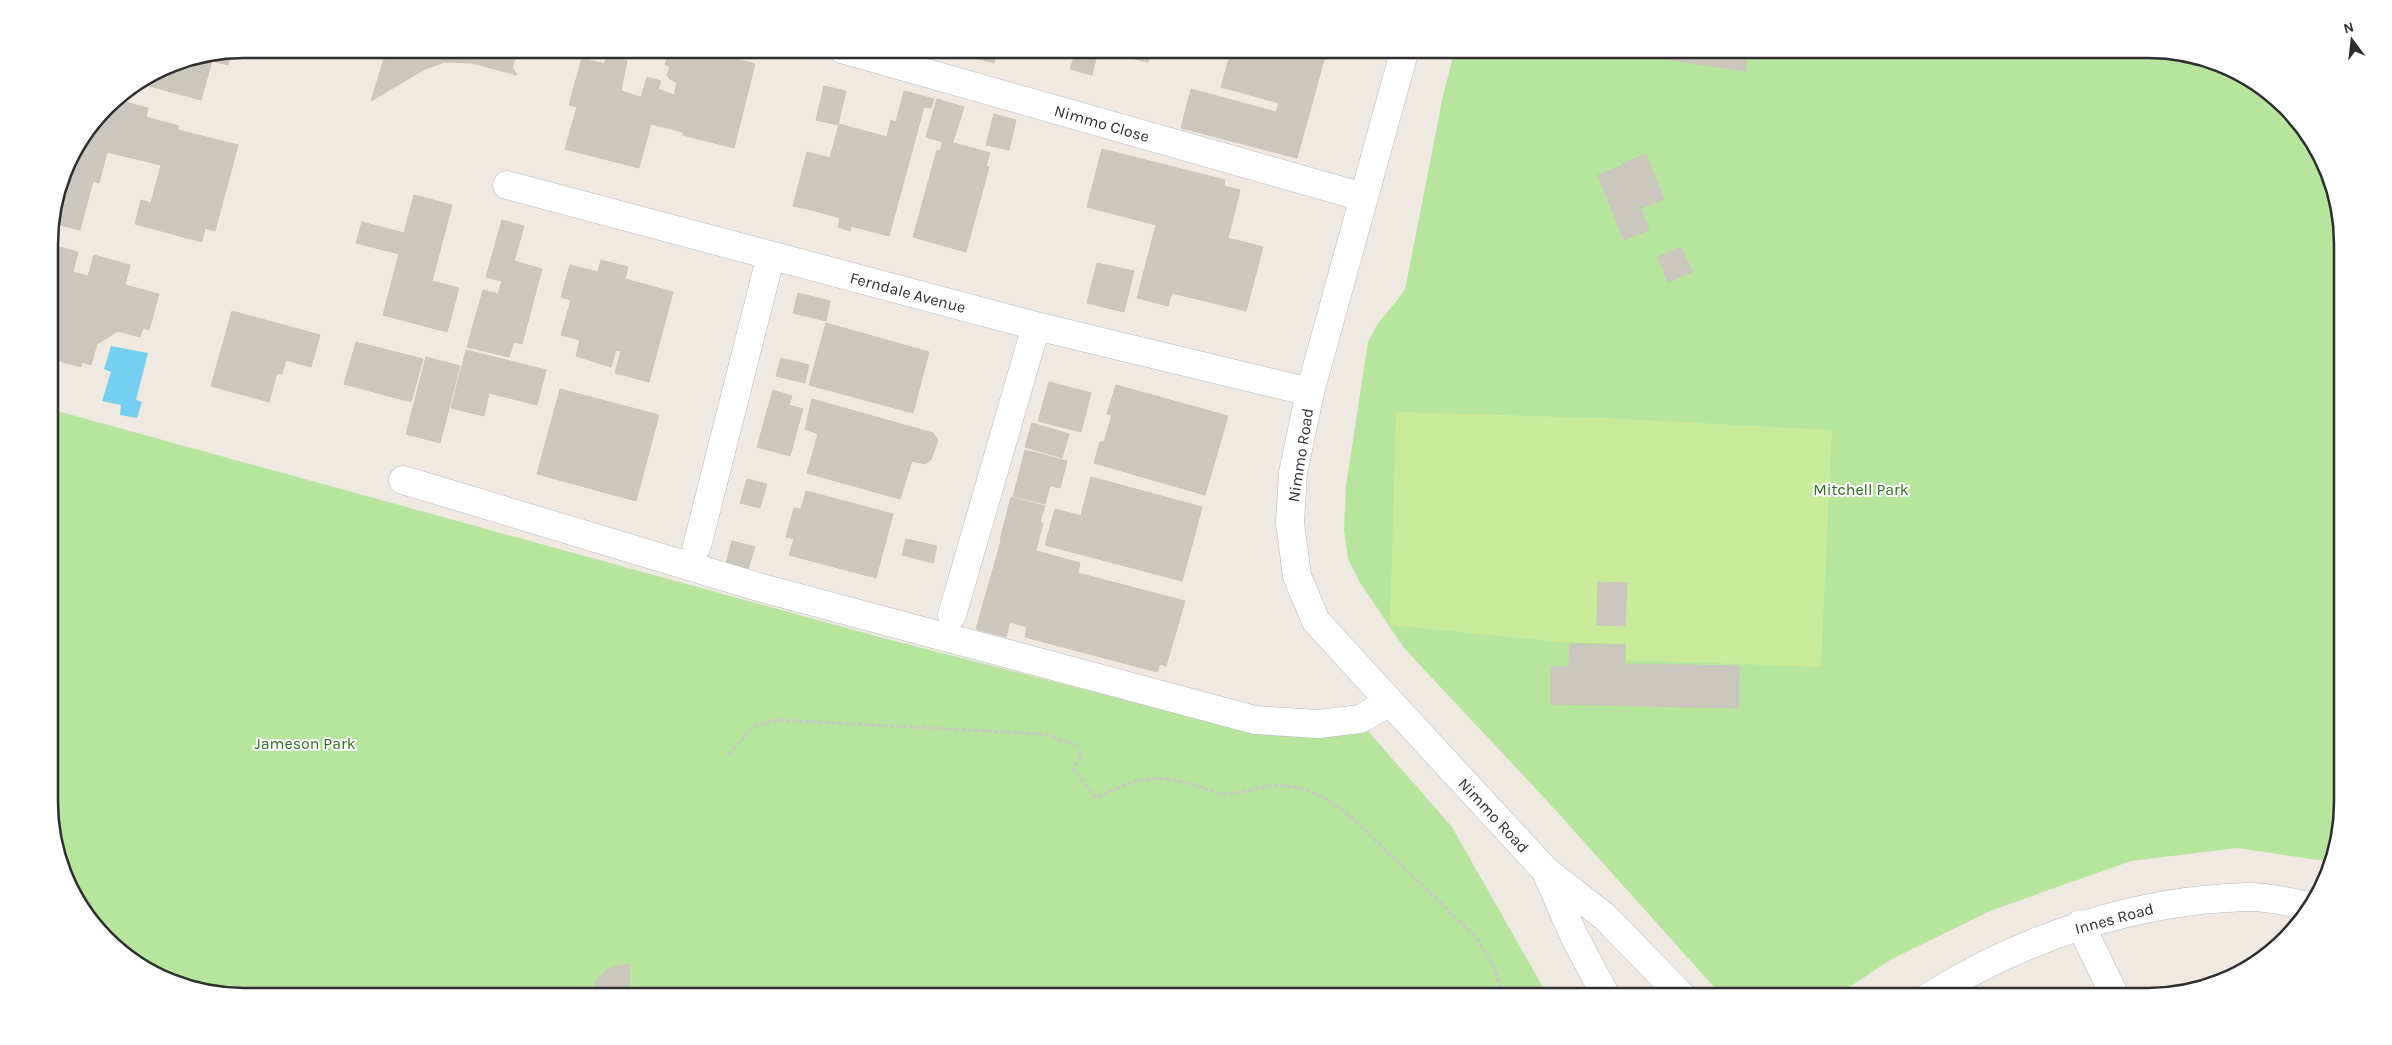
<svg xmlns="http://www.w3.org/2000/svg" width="2392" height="1045" viewBox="0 0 2392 1045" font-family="Karla,sans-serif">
<rect width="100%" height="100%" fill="#efe9e1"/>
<!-- green -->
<path fill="#b6e59e" d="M1455,49H2148L2223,63L2267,89L2303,125L2328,169L2342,218L2343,802L2331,862L2237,848L2131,861L1990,911L1890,960L1836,996H1724L1714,987L1550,804L1404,648L1359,581L1348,559L1344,530L1346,486L1368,342L1377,325L1405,290L1443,96Z
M50,409L883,638L1239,729L1368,731L1452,827L1548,996H244L169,982L125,956L89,920L64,876L50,827Z"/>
<!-- pitch -->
<path fill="#c9ec9a" d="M1396,412L1604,418L1832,430L1821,667L1626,660V644L1558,642L1390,625Z"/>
<!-- water -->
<path fill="#75cff0" d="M111,346L148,353L136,400L142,402L137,418L120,415L121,405L102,401L111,372L104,369Z"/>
<!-- building -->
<path fill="#cbc7bf" stroke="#cbc5ba" d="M387,49H519L512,67L517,75L472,63L445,62L425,69L371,101Z
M670,49L707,56L708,51L755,64L734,148L683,135V132L651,124L639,168L565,149L577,107L569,105L582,58L604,64L607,56L627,61L621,91L641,97L647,77L661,81L658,89L674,95L677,83L670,79L667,75L670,66L665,65Z
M960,49H998L994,63L959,54Z
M1077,49H1151L1148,62L1098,51L1092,75L1070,69Z
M1241,49H1285L1293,51L1294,49H1327L1297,158L1181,128L1191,89L1276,112L1279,103L1221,87L1230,55L1238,57Z
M1668,49H1748L1745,71L1666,59Z
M232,51L228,65L212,61L201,100L138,83L169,63Z
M824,86L846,91L838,125L816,120Z
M904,91L934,99L931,108L924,107L889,236L851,226L850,231L838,227L840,218L816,211L839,124L887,137L891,120L896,122Z
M114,99L148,108L146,117L179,126L178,130L238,145L215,231L205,228L202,242L135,224L141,200L151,203L161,165L107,152L99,183L93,181L80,230L51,223L69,158Z
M937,99L964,107L952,145L926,137Z
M994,114L1016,120L1009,150L986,145Z
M943,140L990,153L986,166L989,167L966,252L913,237L937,150L940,151Z
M1102,149L1225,180L1224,186L1240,190L1228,238L1263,247L1246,311L1172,293L1168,306L1137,298L1156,225L1087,207Z
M807,152L830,158L816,211L793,206Z
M1646,154L1664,199L1641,208L1623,163Z
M1624,165L1649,230L1624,240L1598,175Z
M414,195L452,205L432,281L459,288L447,332L383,315L399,254L356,243L362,222L404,233Z
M502,220L524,226L514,261L542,269L522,344L514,342L509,357L467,347L483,290L498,294L502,281L486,277Z
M49,244L78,252L73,272L88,276L94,255L130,265L125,285L159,294L149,330L143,328L140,337L118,331L97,344L91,365L82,362L81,367L49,358V298L51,291H49Z
M1681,247L1692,272L1668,282L1658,257Z
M601,260L628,267L625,279L673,292L649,382L615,373L621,351L616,350L611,367L576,356L580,340L561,335L571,300L561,297L570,265L598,272Z
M1097,263L1134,271L1124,312L1087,303Z
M798,293L830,301L826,321L793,313Z
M232,311L320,335L311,367L286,360L282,374L277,373L269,402L211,386Z
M826,323L929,352L913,413L809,385Z
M356,342L423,359L411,402L344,384Z
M466,350L546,370L537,405L489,393L484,416L451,408Z
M426,357L460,366L440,443L406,434Z
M781,358L809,365L805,383L776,376Z
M1049,382L1091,393L1081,432L1038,421Z
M1116,385L1228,416L1205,495L1094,463L1100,442H1104L1112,415L1107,414Z
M560,389L659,415L636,501L537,474Z
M773,390L792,396L789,405L803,409L790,456L757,447Z
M812,399L933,433L938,440L931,460L925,464L912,461L900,499L807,473L818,434L805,429Z
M1032,423L1069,434L1062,458L1025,447Z
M1025,450L1067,461L1060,488L1018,478Z
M1091,477L1202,507L1192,545L1081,515Z
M1018,478L1050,486L1045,504L1013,496Z
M747,479L767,484L760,508L740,503Z
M806,491L893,514L876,578L789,555L794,539L786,537L794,508L801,509Z
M1011,497L1045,506L1040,522L1043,523L1036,550L1000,540Z
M1055,509L1192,545L1182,581L1045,545Z
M906,539L937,546L933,563L902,555Z
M732,541L755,547L748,569L726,563Z
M1001,541L1080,563L1078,573L1185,601L1166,666L1160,664L1157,672L1025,637L1027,627L1010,622L1006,637L976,629Z
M1598,582L1627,583L1625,626L1597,625Z
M1570,644L1625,645L1624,664L1739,666L1738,708L1551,704V667H1569Z
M621,965H630L629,996H590L598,978L608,969Z"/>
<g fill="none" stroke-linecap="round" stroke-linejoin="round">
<defs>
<path id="minor" d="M842,49L1363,197
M1405,49L1310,392L1293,473L1290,523L1297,576L1316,621L1390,702L1545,870L1605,917L1682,996
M507,185L1036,326L1310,392
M403,480L762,588L1255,720L1318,724L1360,719L1390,702
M697,546L771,255
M952,615L1036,326
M1547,874L1574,936L1606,996
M2080,924L2115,996
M1930,996C2025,937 2135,900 2247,897C2268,896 2291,903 2311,906"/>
</defs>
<!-- minor casing -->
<use href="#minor" stroke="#b4b7c1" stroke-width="29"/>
<!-- path -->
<path stroke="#c9c9c9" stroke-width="3" stroke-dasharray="4 2.5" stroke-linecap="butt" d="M729,755L753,726L777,720L1045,734L1076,745L1081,754L1074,769L1096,798C1133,781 1149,772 1191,784C1204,788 1215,794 1228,794C1242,793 1256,788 1270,786C1302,783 1326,797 1350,816L1475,936L1492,963L1504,996"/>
<!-- minor -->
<use href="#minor" stroke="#fff" stroke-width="28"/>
</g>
<g text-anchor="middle" stroke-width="4" stroke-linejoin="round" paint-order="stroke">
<!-- street labels -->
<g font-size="16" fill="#2e2e2e" stroke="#fff">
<text transform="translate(1102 123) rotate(16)" y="6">Nimmo Close</text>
<text transform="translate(908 292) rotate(15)" y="6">Ferndale Avenue</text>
<text transform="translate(1300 455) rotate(-81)" y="6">Nimmo Road</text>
<text transform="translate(1494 815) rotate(47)" y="6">Nimmo Road</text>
<text transform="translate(2114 918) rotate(-15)" y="6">Innes Road</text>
</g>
<!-- park labels -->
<g font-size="16" fill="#2c6e1b" stroke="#fff">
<text x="1861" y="495">Mitchell Park</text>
<text x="305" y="749">Jameson Park</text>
</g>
</g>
<!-- crop -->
<path d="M0 0H2392V1045H0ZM244 58H2148A186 186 0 0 1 2334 244V802A186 186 0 0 1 2148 988H244A186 186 0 0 1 58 802V244A186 186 0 0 1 244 58Z" fill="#fff" fill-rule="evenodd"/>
<path fill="none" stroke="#2e2e2e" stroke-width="2.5" d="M244 58H2148A186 186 0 0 1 2334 244V802A186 186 0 0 1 2148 988H244A186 186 0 0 1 58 802V244A186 186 0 0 1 244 58Z"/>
<!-- north arrow -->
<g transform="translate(2352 40) rotate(345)" stroke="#ffffff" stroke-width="4" paint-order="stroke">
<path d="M0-4L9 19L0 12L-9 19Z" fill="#2e2e2e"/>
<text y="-8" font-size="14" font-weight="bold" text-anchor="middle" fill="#2e2e2e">N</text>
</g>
</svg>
